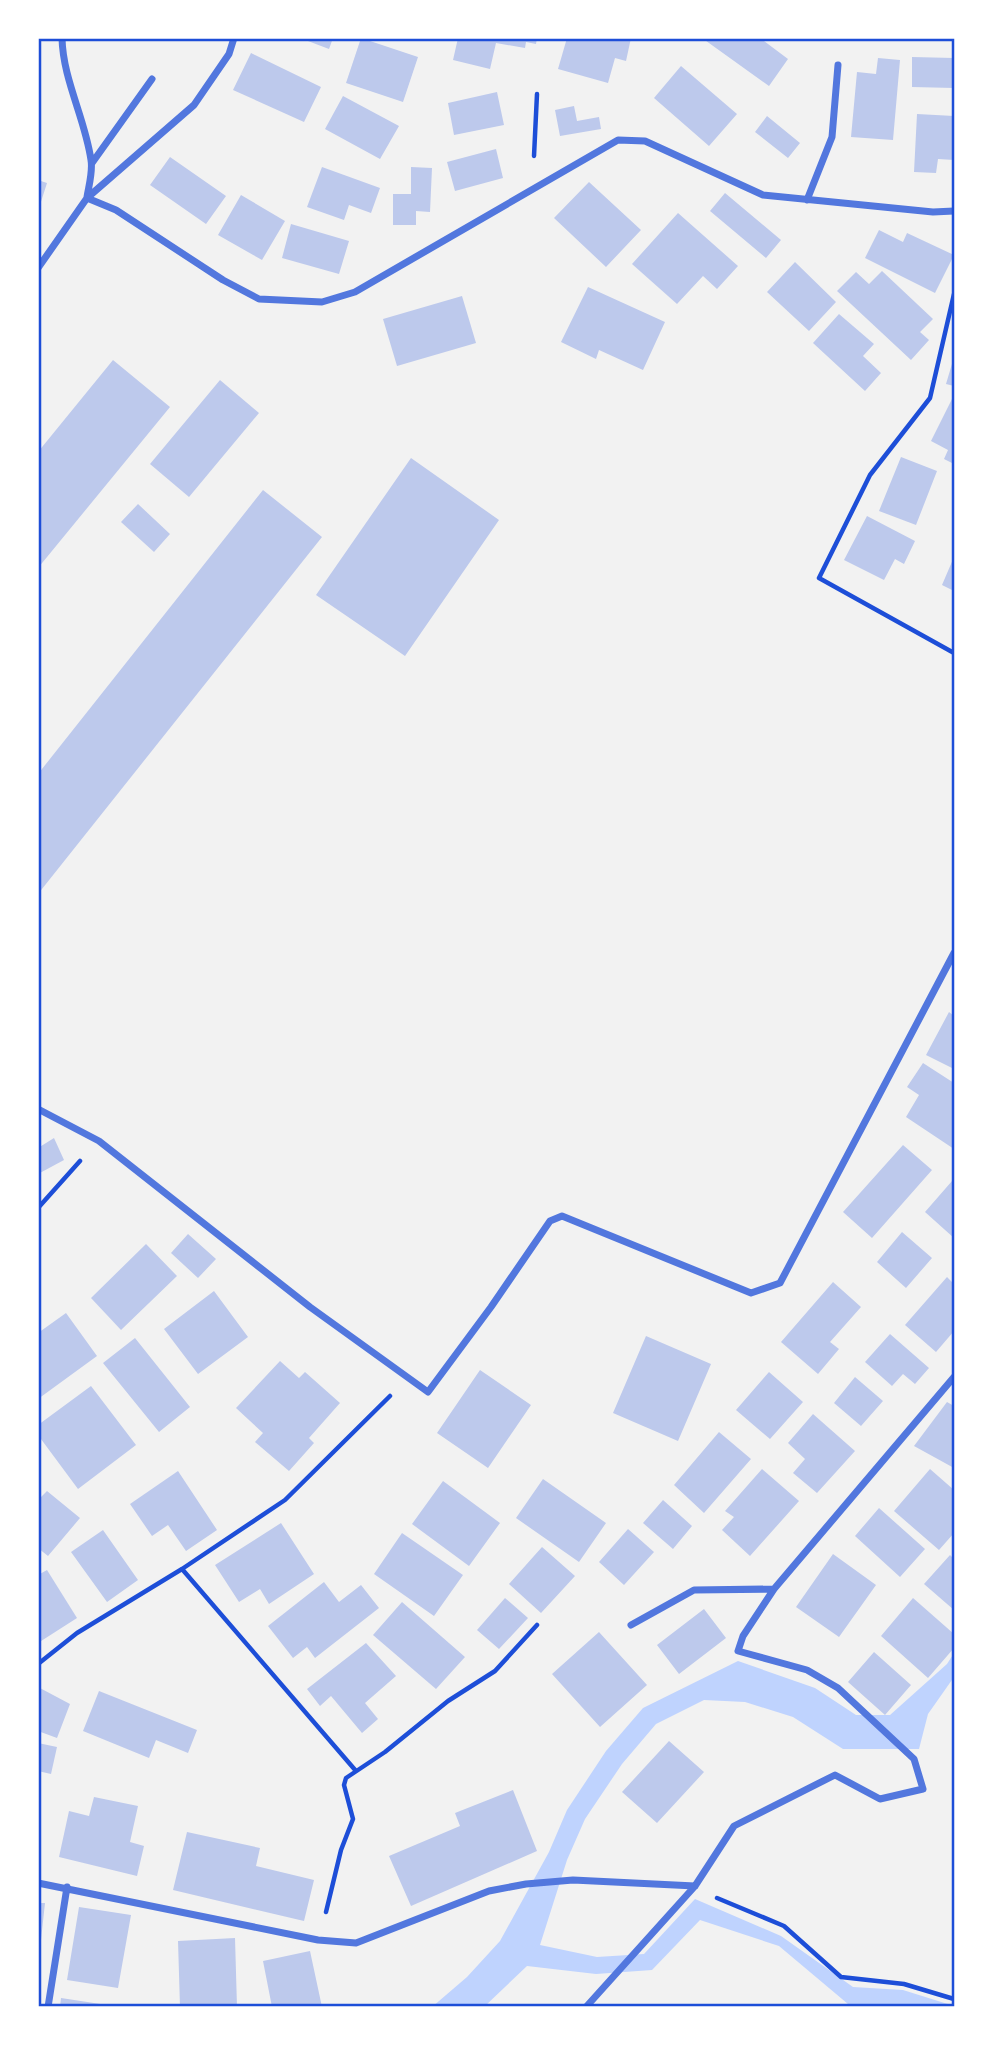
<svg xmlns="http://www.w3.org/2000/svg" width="993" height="2045" viewBox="0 0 993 2045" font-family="'Roboto Condensed',sans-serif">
<rect width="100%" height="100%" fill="#f2f2f2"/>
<!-- water -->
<path fill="#bfd3fe" d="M954,1653V1677L928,1714L919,1749H843L793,1717L745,1702L704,1700L656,1724L622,1764L585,1819L567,1860L540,1945L597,1957L644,1954L695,1899L781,1936L853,1987L903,1990L954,2006L848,2004L779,1946L700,1920L652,1970L596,1974L527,1966L485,2006L432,2007L467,1977L500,1941L549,1852L567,1810L606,1751L643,1708L738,1661L815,1688L856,1715H890L947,1664Z"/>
<!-- building -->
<path fill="#bdc9ec" d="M300,38H333L329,49Z
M361,38L418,57L403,102L346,83Z
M458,38H537L536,44L526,42L525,48L496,43L490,69L453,60Z
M567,38H631L626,61L615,58L608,83L558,69Z
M702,38H760L788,59L769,86Z
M251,53L321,87L304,122L233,90Z
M912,57L954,58V88L912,87Z
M878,58L900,60L893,140L851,137L857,72L876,74Z
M681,66L737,114L709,146L654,98Z
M497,92L504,125L454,135L448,103Z
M343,96L399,126L380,159L325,129Z
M574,106L577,121L599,117L601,129L560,136L555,110Z
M917,114L954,116V160L938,159L936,173L914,172Z
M767,116L800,143L788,158L755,132Z
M496,149L503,178L455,191L447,162Z
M170,157L226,196L206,224L150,185Z
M322,167L380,188L371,213L349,205L344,220L307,207Z
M411,167L432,168L430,212L416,211V225H393V194H411Z
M38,180L47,183L39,208L38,207Z
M589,182L641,230L606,267L554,218Z
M725,193L781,240L766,258L710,211Z
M241,195L285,221L262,260L218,235Z
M678,213L738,266L717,289L703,276L677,304L632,264Z
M291,224L349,241L339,274L282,258Z
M879,230L903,242L907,233L954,255L935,293L865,258Z
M795,262L836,302L809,331L767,292Z
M882,271L933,319L920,332L929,340L911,360L837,291L856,272L869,284Z
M588,287L665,322L643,370L599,350L596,359L561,342Z
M462,296L476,343L397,366L383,319Z
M839,314L874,344L863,356L881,373L865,391L813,343Z
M954,357V386L946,384Z
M113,360L170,407L38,568V452Z
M220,380L259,413L189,497L150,464Z
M954,395V464L944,459L948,450L931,441Z
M901,457L937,471L916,525L879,511Z
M411,458L499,520L405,656L316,595Z
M263,490L322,537L38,894V774Z
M138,504L170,534L154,552L121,522Z
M867,516L915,541L904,564L895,559L884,580L844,560Z
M954,557V591L942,585Z
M949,1012L954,1016V1064L952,1068L926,1055Z
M923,1063L954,1083V1149L906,1117L919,1095L907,1087Z
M54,1138L64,1160L38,1174V1148Z
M903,1145L932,1170L872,1238L843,1212Z
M952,1181L954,1183V1238L925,1212Z
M902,1232L932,1258L906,1288L877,1262Z
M188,1234L216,1259L198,1278L171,1253Z
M146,1244L177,1276L121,1330L91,1298Z
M947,1277L954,1284V1331L936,1352L905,1325Z
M833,1282L861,1307L830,1342L839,1349L818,1374L781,1342Z
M214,1291L248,1337L198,1374L164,1329Z
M66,1313L97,1356L38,1399V1333Z
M890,1334L929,1368L915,1384L903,1374L892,1386L865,1362Z
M646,1336L711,1364L678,1441L613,1413Z
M135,1338L190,1407L159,1432L103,1363Z
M280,1361L299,1378L305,1372L340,1403L309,1438L314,1443L289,1471L255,1442L263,1433L236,1408Z
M480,1370L531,1405L488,1468L437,1433Z
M769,1372L803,1402L770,1439L736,1410Z
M855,1377L883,1401L861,1426L834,1403Z
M91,1386L136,1445L78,1489L38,1435V1425Z
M947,1402L954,1406V1468L914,1446Z
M813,1414L855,1451L817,1493L793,1473L805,1459L788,1443Z
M719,1432L751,1459L704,1513L674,1485Z
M762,1469L799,1501L750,1556L722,1530L734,1517L725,1511Z
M930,1469L954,1490V1533L939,1550L894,1511Z
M178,1471L217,1530L186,1551L168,1525L152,1536L130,1504Z
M543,1479L606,1523L579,1562L516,1518Z
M443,1481L500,1523L469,1566L412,1524Z
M47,1491L80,1518L48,1556L38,1548V1500Z
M663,1500L692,1526L673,1549L643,1523Z
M879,1508L925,1549L900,1577L855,1536Z
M281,1523L314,1574L269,1604L260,1589L239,1602L215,1565Z
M628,1529L654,1552L624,1585L599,1562Z
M103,1530L138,1580L107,1602L71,1552Z
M402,1533L463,1575L434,1616L374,1574Z
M542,1547L575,1576L541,1613L509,1584Z
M833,1554L876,1585L839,1637L796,1607Z
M950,1555L954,1559V1610L924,1584Z
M47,1570L77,1618L38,1643V1575Z
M324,1582L339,1602L361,1585L379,1608L315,1658L307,1647L293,1658L268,1626Z
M505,1598L528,1618L499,1649L477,1630Z
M913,1598L954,1634V1648L928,1678L881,1636Z
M402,1602L465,1657L436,1689L373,1635Z
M704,1609L726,1638L679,1674L657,1645Z
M599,1632L647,1685L600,1727L552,1674Z
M366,1643L396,1676L365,1703L378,1719L362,1733L331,1696L320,1706L307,1689Z
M874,1652L911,1685L885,1715L848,1682Z
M38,1687L70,1704L57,1738L38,1731Z
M99,1691L197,1730L188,1753L156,1740L149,1758L83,1731Z
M669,1741L704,1772L657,1823L622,1792Z
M38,1743L57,1747L51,1774L38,1771Z
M513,1790L537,1851L411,1906L389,1856L460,1826L455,1813Z
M94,1797L138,1806L130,1842L144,1846L137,1876L59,1857L69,1811L89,1816Z
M187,1832L260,1848L256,1866L314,1880L304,1921L173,1890Z
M38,1903H45L40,1949H38Z
M79,1907L131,1915L118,1988L67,1980Z
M235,1938L237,2007H180L178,1941Z
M310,1951L322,2007H272L263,1961Z
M61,1998L107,2005V2007H60Z"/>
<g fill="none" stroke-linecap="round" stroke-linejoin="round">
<!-- path -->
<path stroke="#1d4ed8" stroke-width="4.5" d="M534,156L537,94
M954,294L930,398L870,475L819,578L954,653
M38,1208L80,1161
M182,1569L356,1771
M38,1664L77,1633L182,1569L285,1500L390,1396
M717,1898L784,1926L841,1977L904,1984L954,1999
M326,1912L341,1850L353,1819L344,1785L346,1778L385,1752L448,1701L495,1671L537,1625"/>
<!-- minor -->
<path stroke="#5277de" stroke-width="7" d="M62,38C63,80 85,118 91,160C93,171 89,185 87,197
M92,163L152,79
M87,198L116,210L223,280L259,299L322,302L355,292L618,140L645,141L763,195L933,212L954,211
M807,200L832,137L838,65
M38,268L87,198L194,105L229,54L234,38
M38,1109L99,1141L310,1307L428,1392L491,1307L550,1221L562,1216L751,1293L780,1283L954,953
M631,1625L694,1590L774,1589
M38,1883L318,1940L356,1943L489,1891L526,1884L573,1880L695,1886
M48,2007L67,1887
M586,2007L695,1886L734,1826L835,1775L880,1799L923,1789L914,1759L838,1688L807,1670L738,1651L743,1636L774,1589L954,1377"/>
</g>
<!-- border -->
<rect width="993" height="2045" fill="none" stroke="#ffffff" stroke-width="80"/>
<rect x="40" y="40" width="913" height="1965" fill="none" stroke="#1d4ed8" stroke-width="2.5"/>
</svg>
